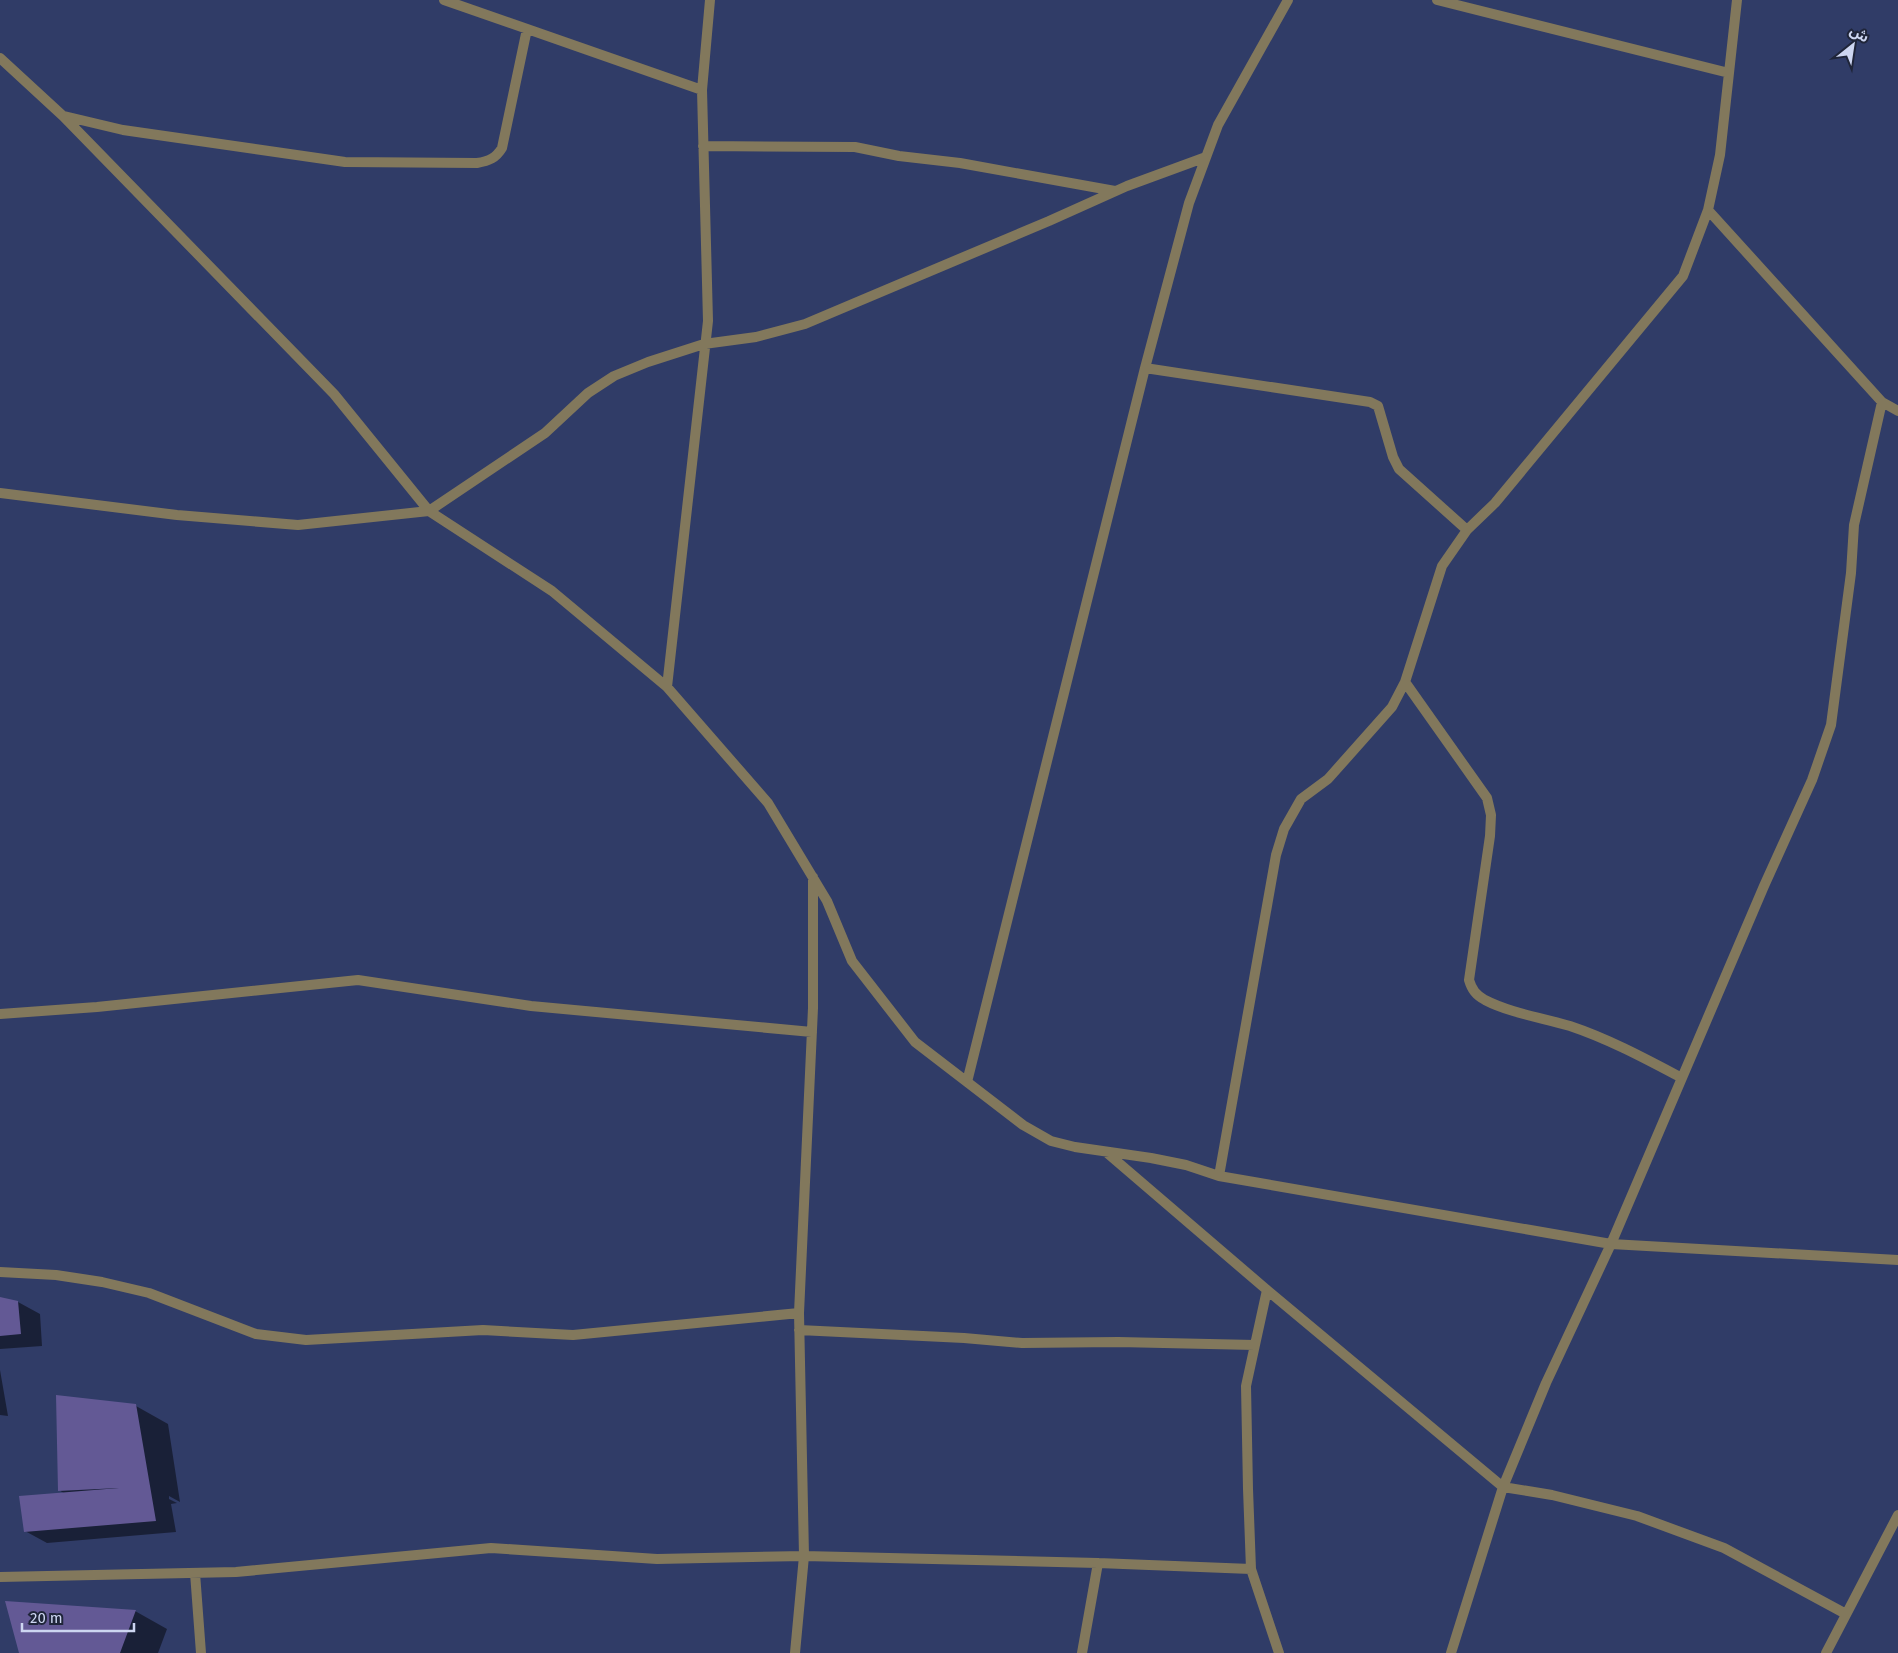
<svg xmlns="http://www.w3.org/2000/svg" width="1898" height="1653" viewBox="0 0 1898 1653" font-family="'Fira Sans','Noto Sans Arabic',sans-serif">
<rect width="100%" height="100%" fill="#303c67"/>
<!-- shadow -->
<path fill="#0007" d="M0,1299L18,1302L40,1314L42,1346L0,1349Z
M0,1370L8,1416L0,1415Z
M136,1406L168,1424L180,1502L169,1496V1499L177,1503L171,1504L176,1532L47,1543L25,1531L65,1494L59,1490Z
M135,1611L167,1629L158,1653H20Z"/>
<!-- building -->
<path fill="#635995" d="M0,1297L18,1301L21,1334L0,1336Z
M56,1395L136,1404L156,1521L24,1532L19,1496L119,1488L58,1491Z
M5,1601L136,1610L120,1653H19Z"/>
<g fill="none" stroke-linecap="round" stroke-linejoin="round">
<!-- street -->
<path stroke="#82785c" stroke-width="10" d="M444,0L702,90
M1437,0L1729,73
M0,58L63,116L334,394L429,511L552,591L667,687L768,803L827,901L852,961L915,1042L1023,1125L1051,1141L1075,1147L1151,1158L1186,1165L1219,1176L1611,1244L1898,1260
M64,116L123,130L345,162L477,163C489,161 496,158 502,148L527,29
M703,146L855,147L899,156L960,163L1115,191
M1708,210L1882,402L1898,411
M1145,368L1370,402L1378,406L1393,457L1399,469L1467,530
M0,493L177,515L298,525L429,511L545,433L588,393L614,376L648,362L704,344L756,337L805,324L1049,221L1127,186L1206,157
M1405,682L1487,798L1491,815L1490,836L1469,980C1472,990 1476,995 1485,1000C1510,1013 1543,1018 1570,1026C1609,1039 1646,1059 1682,1078
M667,687L708,321L702,90L710,0
M0,1014L97,1007L358,980L531,1006L812,1032
M967,1082L1145,368L1189,203L1218,125L1288,0
M1106,1152L1267,1290L1503,1487L1552,1495L1637,1516L1724,1548L1846,1614
M1219,1176L1276,855L1284,829L1301,799L1328,779L1392,707L1405,682L1442,566L1467,530L1495,503L1683,276L1708,210L1720,155L1737,0
M0,1272L56,1275L102,1282L149,1293L256,1334L306,1340L483,1330L573,1335L799,1313
M1267,1290L1246,1386L1248,1489L1251,1569L1279,1653
M799,1330L964,1338L1022,1343L1118,1342L1255,1345
M195,1573L201,1653
M0,1577L236,1572L491,1548L657,1559L804,1556L1098,1563L1251,1569
M795,1653L804,1556L799,1313L813,1008V877
M1082,1653L1098,1563
M1451,1653L1503,1487L1546,1383L1611,1244L1764,886L1812,780L1831,725L1851,573L1854,525L1882,402
M1826,1653L1898,1515"/>
</g>
<!-- north arrow -->
<g transform="translate(1853 45) rotate(30)" stroke="#1f2539" stroke-width="4" paint-order="stroke">
<path d="M0-4L9 19L0 12L-9 19Z" fill="#cdd6f1"/>
<text y="-8" font-size="14" font-weight="bold" text-anchor="middle" fill="#cdd6f1">ش</text>
</g>
<!-- scale -->
<path d="M22 1623v8h112v-8" fill="none" stroke="#cdd6f1" stroke-width="2.5"/>
<text x="30" y="1623" font-size="15" fill="#cdd6f1" stroke="#1f2539" stroke-width="4" paint-order="stroke">20 m</text>
</svg>
